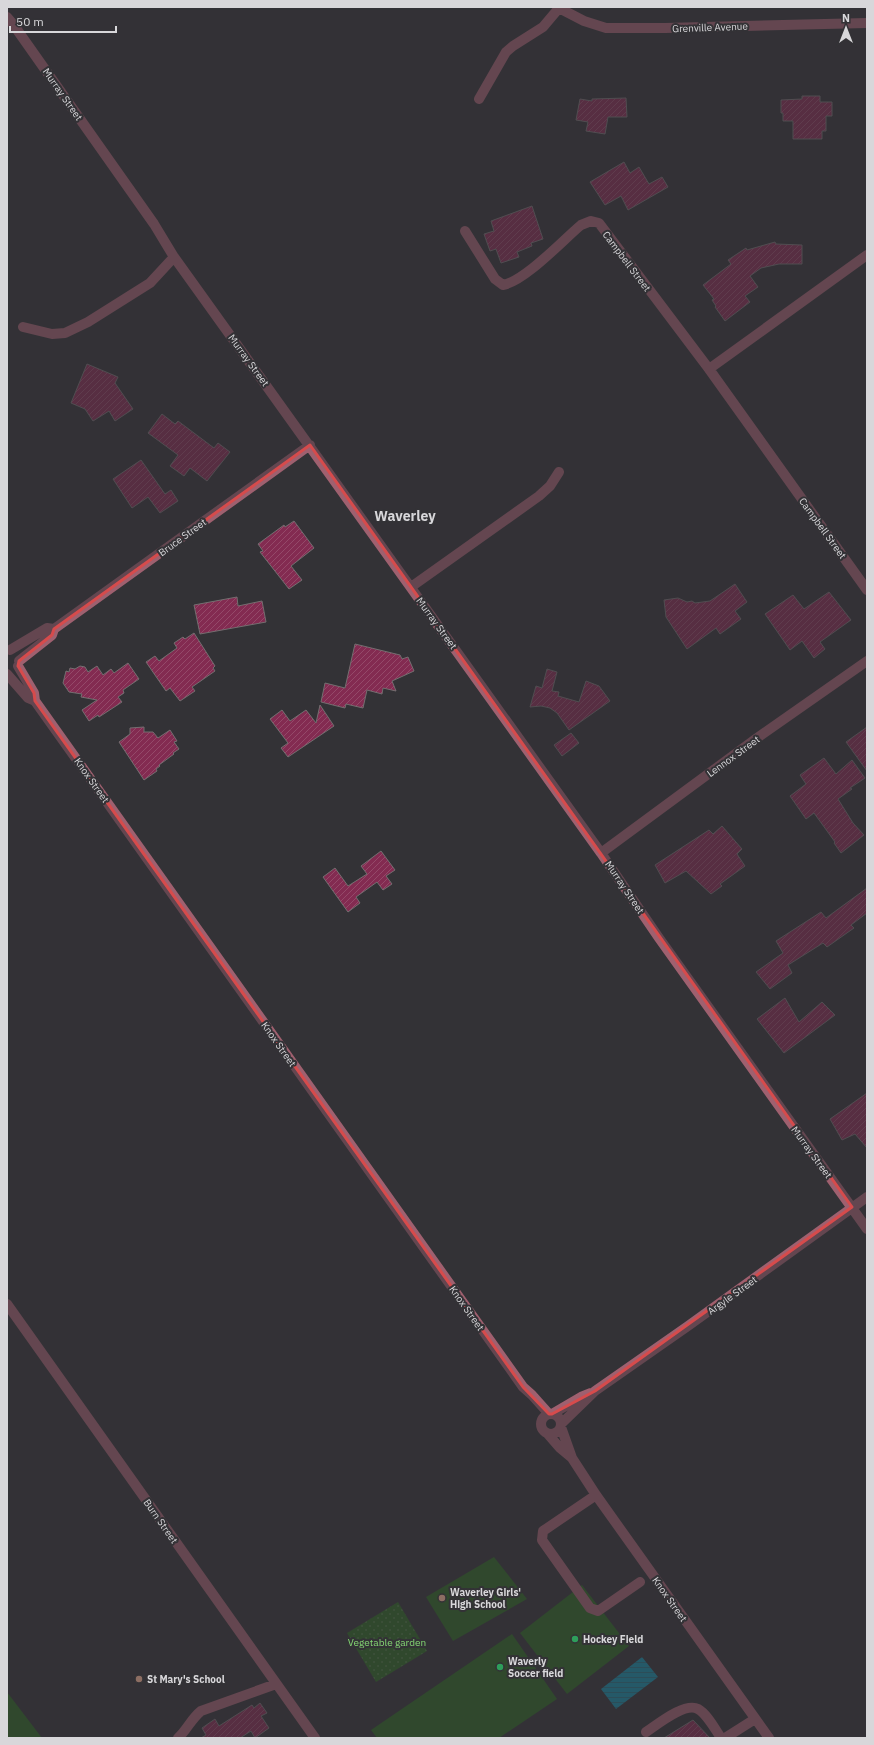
<svg xmlns="http://www.w3.org/2000/svg" width="874" height="1745" viewBox="0 0 874 1745" font-family="'IBM Plex Sans',sans-serif">
<defs>
<pattern id="garden-dots" width="8" height="8" patternUnits="userSpaceOnUse"><rect width="8" height="8" fill="#2e6423"/><path d="M2 2h.1M6 6h.1" fill="none" stroke="#4c7942" stroke-width="1.8" stroke-linecap="round"/></pattern>
<pattern id="water-rules" width="6" height="5" patternUnits="userSpaceOnUse"><rect width="6" height="5" fill="#1689a5"/><path d="M0 2.5h6" fill="none" stroke="#256f82"/></pattern>
<pattern id="building-hatch" width="6" height="6" patternUnits="userSpaceOnUse"><rect width="6" height="6" fill="#832b51"/><path d="M-1 1l2-2M0 6l6-6M5 7l2-2" fill="none" stroke="#944969"/></pattern>
</defs>
<rect width="100%" height="100%" fill="#333236"/>
<!-- grass -->
<path fill="#2e6423" d="M494,1557L527,1599L453,1641L426,1597Z
M582,1585L629,1646L567,1694L520,1633Z
M512,1634L557,1699L499,1738H377L371,1730Z
M7,1692L42,1738H7Z"/>
<!-- garden -->
<path fill="url(#garden-dots)" d="M398,1602L427,1651L376,1682L347,1633Z"/>
<!-- water -->
<path fill="url(#water-rules)" d="M642,1657L658,1677L616,1709L601,1689Z"/>
<!-- building -->
<path fill="url(#building-hatch)" stroke="#746e70" d="M802,96H820V102H832V116H826V131H822V139H793V121H783V113H781V100L802,99Z
M626,98L627,117H608L605,134L586,131L588,122L576,120L580,99L592,101V99Z
M624,162L630,173L639,167L649,184L662,177L668,187L628,210L621,196L605,205L590,182Z
M532,206L543,239L531,243L532,246L517,252L519,257L501,263L496,249L490,251L484,234L494,231L491,221Z
M775,242L776,244L802,245V264H779L761,268L750,276L758,287L745,296L750,302L725,321L715,307L716,306L712,300L714,299L703,285L731,264L728,260L746,248L747,250Z
M87,364L118,377L115,383L133,409L115,421L109,411L93,421L85,409L71,403Z
M162,414L175,424L178,421L214,448L218,443L230,452L207,481L190,468L184,476L170,466L178,455L148,433Z
M141,460L165,494L171,490L178,501L160,513L148,497L132,508L113,479Z
M294,521L314,548L291,566L302,580L289,589L260,552L263,551L258,544L284,525L285,527Z
M735,584L747,602L735,611L741,619L720,634L716,628L687,649L666,617L664,600L678,598L687,602L692,601L695,603L710,601Z
M829,592L851,620L820,642L825,649L814,658L802,641L790,650L765,614L793,595L804,609Z
M237,597L238,606L262,601L266,622L200,634L194,605Z
M194,633L215,666L213,668L215,671L192,687L195,691L180,701L170,688L166,691L146,662L155,656L159,661L177,648L174,643L183,637L185,639Z
M355,644L400,655L402,659L408,657L414,671L392,681L396,691L383,688L382,694L367,690L363,708L346,704L345,708L321,702L325,683L345,688Z
M128,663L139,679L123,690L124,693L118,697L122,702L99,717L98,715L89,721L82,710L97,700L81,697L82,694L69,692L63,683L66,671L69,672L70,668L75,669L80,666L85,667L88,672L97,666L103,675L111,669L114,673Z
M547,669L557,672L552,691L559,692L558,696L579,702L586,681L599,686L610,701L569,730L557,713L550,708L541,706L530,707L536,686L542,688Z
M320,705L334,726L288,757L281,748L288,743L270,719L282,710L290,721L306,710L316,723Z
M144,727V732H153L158,738L170,730L177,741L174,742L179,749L173,753L174,754L159,765L160,766L156,769L157,771L144,780L119,742L130,734V728Z
M867,727V771L846,742Z
M571,733L579,743L562,756L554,745Z
M824,758L836,774L852,760L865,778L850,788L852,789L838,799L853,823L864,835L841,853L834,843L835,842L814,813L806,819L790,796L806,784L800,775Z
M722,826L742,849L737,854L745,866L720,884L722,886L711,894L686,871L665,883L655,865L709,830L713,834Z
M381,851L395,870L386,876L392,884L383,890L377,882L356,897L360,903L348,912L323,877L335,868L348,886L367,874L361,866Z
M867,888V913L851,925L854,928L827,947L823,943L788,965L792,973L770,989L756,972L783,953L776,941L821,912L826,918Z
M785,998L799,1022L822,1002L835,1015L784,1053L757,1019Z
M867,1093V1148L855,1134L842,1140L830,1119Z
M260,1703L267,1713L261,1716L269,1728L255,1738L251,1731L240,1738H201L206,1735L202,1728L215,1719L219,1726L252,1705L254,1708Z
M693,1720L710,1738H664Z"/>
<g fill="none" stroke-linecap="round" stroke-linejoin="round">
<!-- minor -->
<path stroke="#9f606f" stroke-width="10" d="M557,7L584,21L606,28H665L867,23
M7,17L13,24L154,224L174,257L601,853L659,938L867,1229
M479,99L506,52L513,46L543,27L559,8
M465,231L495,279L503,285C525,281 563,240 581,225L591,221L599,223L709,369L867,590
M23,327L52,334L65,333L88,322L150,283L174,257
M709,369L867,255
M411,587L539,496L550,486L559,472
M10,650L47,628L54,629
M19,661L52,635L54,629L310,445
M18,666L34,693L35,701L523,1387L532,1395L549,1414
M7,674L28,698L35,701
M601,853L757,738L867,661
M7,1304L315,1738
M552,1414L581,1397L591,1393
M541 1424a10 10 0 1 1 20 0a10 10 0 1 1-20 0Z
M561,1424L595,1391L688,1326L867,1197
M561,1427L572,1458L596,1495L769,1738
M547,1433L560,1448L572,1458
M596,1495L543,1531L542,1540L590,1608L598,1611L640,1582
M646,1732C658,1724 685,1702 698,1709C707,1714 715,1729 721,1738
M178,1738C187,1730 191,1719 201,1711L276,1684
M725,1738L755,1719"/>
</g>
<!-- marked area -->
<path d="M0 0H874V1745H0ZM310,445L852,1207L595,1391L552,1414H549L523,1387L35,701L34,693L18,666L19,661L52,635L54,629Z" fill="#333236" fill-opacity=".55" fill-rule="evenodd"/>
<path fill="none" stroke="#d64b4c" stroke-width="3" stroke-linejoin="round" d="M310,445L852,1207L595,1391L552,1414H549L523,1387L35,701L34,693L18,666L19,661L52,635L54,629Z"/>
<!-- markers -->
<g fill="#8d6e63" stroke="#333236" stroke-width="1.5">
<circle cx="442" cy="1598" r="4"/>
<circle cx="139" cy="1679" r="4"/>
</g>
<g fill="#2e9e5b" stroke="#333236" stroke-width="1.5">
<circle cx="575" cy="1639" r="4"/>
<circle cx="500" cy="1667" r="4"/>
</g>
<g text-anchor="middle" stroke-width="4" stroke-linejoin="round" paint-order="stroke">
<!-- street labels -->
<g font-size="10" fill="#d8d7da" stroke="#333236">
<text transform="translate(710 27) rotate(-2)" y="4">Grenville Avenue</text>
<text transform="translate(63 94) rotate(55)" y="4">Murray Street</text>
<text transform="translate(627 261) rotate(53)" y="4">Campbell Street</text>
<text transform="translate(249 360) rotate(54)" y="4">Murray Street</text>
<text transform="translate(823 528) rotate(54)" y="4">Campbell Street</text>
<text transform="translate(182 537) rotate(-36)" y="4">Bruce Street</text>
<text transform="translate(437 623) rotate(54)" y="4">Murray Street</text>
<text transform="translate(733 756) rotate(-36)" y="4">Lennox Street</text>
<text transform="translate(92 780) rotate(55)" y="4">Knox Street</text>
<text transform="translate(625 887) rotate(56)" y="4">Murray Street</text>
<text transform="translate(279 1044) rotate(55)" y="4">Knox Street</text>
<text transform="translate(812 1152) rotate(54)" y="4">Murray Street</text>
<text transform="translate(732 1295) rotate(-36)" y="4">Argyle Street</text>
<text transform="translate(467 1308) rotate(55)" y="4">Knox Street</text>
<text transform="translate(161 1521) rotate(55)" y="4">Burn Street</text>
<text transform="translate(670 1599) rotate(55)" y="4">Knox Street</text>
</g>
<!-- poi labels -->
<g font-size="10" font-weight="bold" fill="#d8d7da" stroke="#333236" text-anchor="start">
<text x="450" y="1596">Waverley Girls'<tspan x="450" dy="12">High School</tspan></text>
<text x="583" y="1643">Hockey Field</text>
<text x="508" y="1665">Waverly<tspan x="508" dy="12">Soccer field</tspan></text>
<text x="147" y="1683">St Mary's School</text>
</g>
<!-- park labels -->
<g font-size="10" fill="#84d773" stroke="#333236">
<text x="387" y="1646">Vegetable garden</text>
</g>
<!-- district labels -->
<g font-size="14" font-weight="bold" fill="#d8d7da" stroke="#333236">
<text x="405" y="521">Waverley</text>
</g>
</g>
<!-- border -->
<rect width="874" height="1745" fill="none" stroke="#d8d7da" stroke-width="16"/>
<!-- north arrow -->
<g transform="translate(846 28)" stroke="#333236" stroke-width="3" paint-order="stroke">
<path d="M0-3L7 15L0 10L-7 15Z" fill="#d8d7da"/>
<text y="-6" font-size="11" font-weight="bold" text-anchor="middle" fill="#d8d7da">N</text>
</g>
<!-- scale -->
<path d="M10 26v6h106v-6" fill="none" stroke="#d8d7da" stroke-width="2"/>
<text x="16" y="26" font-size="12" fill="#d8d7da" stroke="#333236" stroke-width="3" paint-order="stroke">50 m</text>
</svg>
